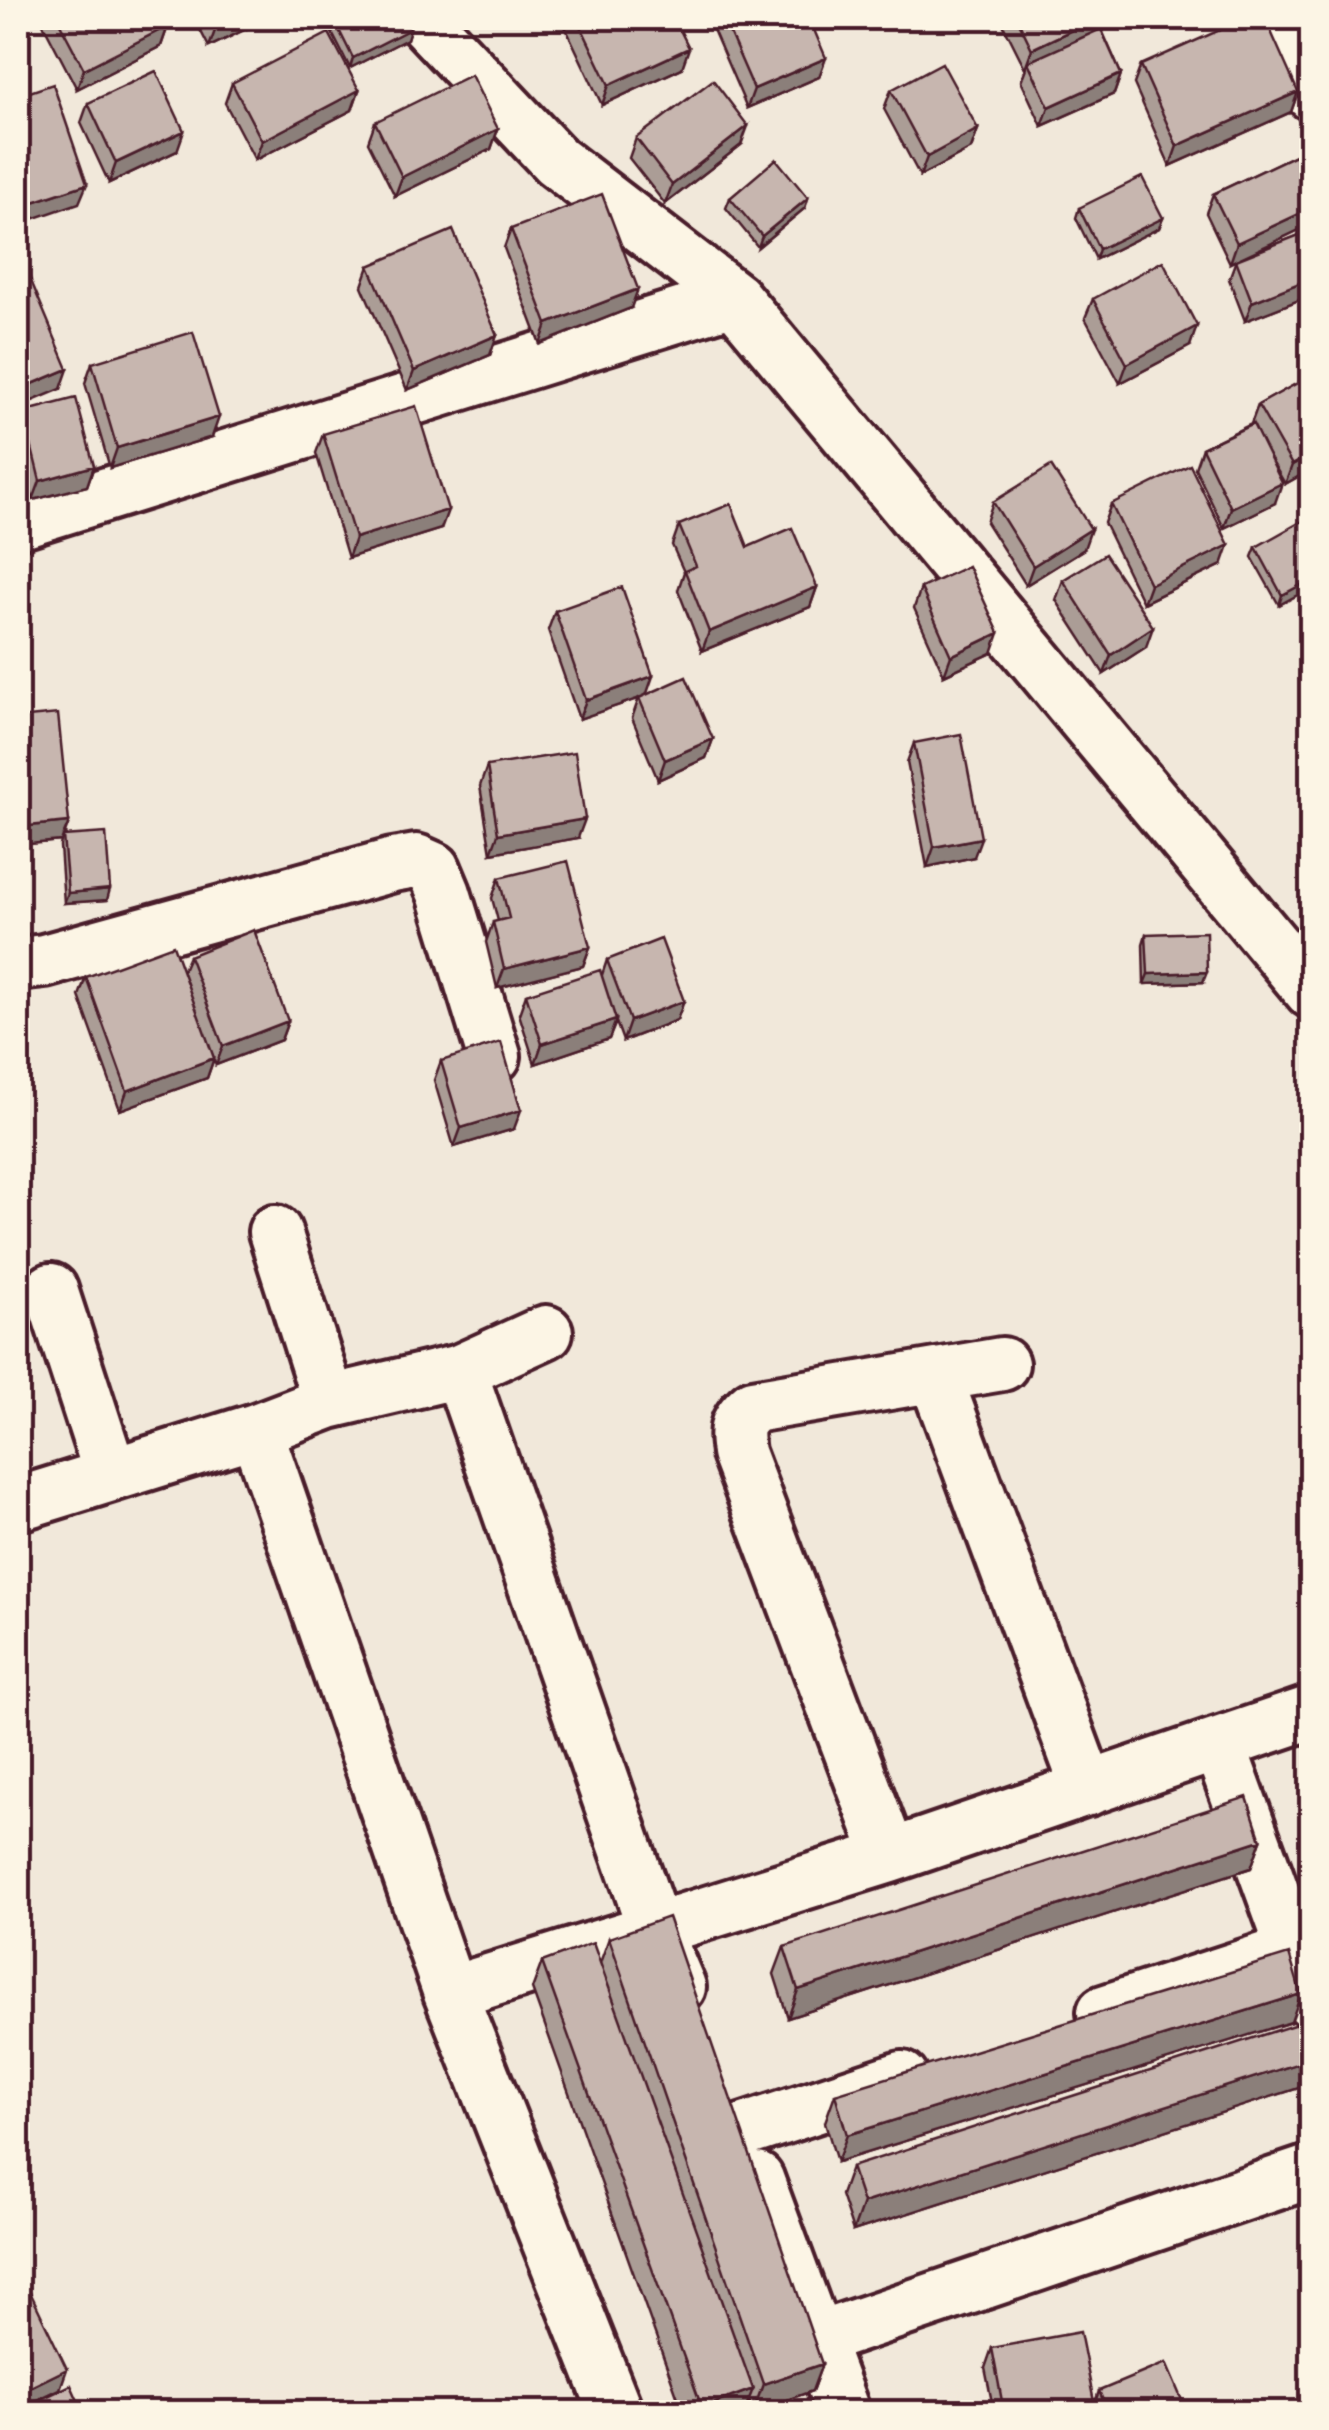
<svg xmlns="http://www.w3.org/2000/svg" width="1329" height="2430" viewBox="0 0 1329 2430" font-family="'Architects Daughter',sans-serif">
<rect width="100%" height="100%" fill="#f1e8da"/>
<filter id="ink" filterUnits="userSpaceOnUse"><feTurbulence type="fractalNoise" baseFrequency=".01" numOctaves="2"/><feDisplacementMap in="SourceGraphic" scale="20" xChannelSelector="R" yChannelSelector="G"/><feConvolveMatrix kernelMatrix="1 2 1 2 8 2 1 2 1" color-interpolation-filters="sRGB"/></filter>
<g filter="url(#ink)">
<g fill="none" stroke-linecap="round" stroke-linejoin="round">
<defs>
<path id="street" d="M421,18L556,161L734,298L1312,992
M1265,18L1312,94
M18,522L734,298
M18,964L44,961L393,865L416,861L434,869L444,893L494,1056
M275,1232L329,1402
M51,1290L111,1475
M460,1371L654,1928L679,1987
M935,1376L1088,1789
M256,1430L450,1993L616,2412
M18,1504L256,1430L329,1402L460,1371L546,1332
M1219,1745L1312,2001
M890,1856L738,1453C735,1430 734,1422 753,1406L1002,1364
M450,1993L890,1856L1312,1712
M1104,2012L1312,1944
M739,2132L902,2078
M757,2179L843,2412
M817,2339L1312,2171"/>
</defs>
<!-- street casing -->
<use href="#street" stroke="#4a1f2b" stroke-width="60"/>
<!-- street -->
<use href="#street" stroke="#fcf5e5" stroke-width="52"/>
</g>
<!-- wall -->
<path fill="#ab9d96" stroke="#4a1f2b" stroke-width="2.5" d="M42,18H163L168,26L161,46L77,89L41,20Z
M194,18H269L209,47Z
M331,18H405L410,29L407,39L350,68L328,25Z
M561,18H674L682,68L602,105Z
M708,18H809L819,77L747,108Z
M1000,18H1107L1102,30L1121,74L1114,94L1042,126L1021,81L1026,68H1025Z
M1141,65L1298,92L1291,112L1170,166L1134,84Z
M232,83L359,90L352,110L255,160L225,103Z
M891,90L978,129L971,149L920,176L884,109Z
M88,103L177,151L109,183L81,123Z
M375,122L498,129L491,149L395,196L368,142Z
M636,138L741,145L665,204L629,158Z
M1312,147V224L1237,259L1312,230V295L1245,321L1229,279L1236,260L1230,263L1206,213L1213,194Z
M730,198H808L805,208L758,247L726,208Z
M1079,208L1163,218L1159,228L1096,259L1076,218Z
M511,229L631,308L540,344L504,248Z
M369,266L497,335L490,355L407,390L362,286Z
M1093,299L1190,346L1120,383L1085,318Z
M1312,323V344L1307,335Z
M92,363L212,437L110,468L85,383Z
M1312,375V469L1285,484L1264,448L1275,503L1224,528L1195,468L1202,448L1251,424L1258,405Z
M23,412L94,466L87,486L33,500L18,439V426Z
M323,434L441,529L348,558L316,453Z
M1312,484V503L1307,495Z
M993,502L1084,549L1026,585L986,522Z
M1111,504L1222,565L1143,603L1104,523Z
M679,525L748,547L817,587L810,607L702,651L678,590L684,572L672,545Z
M1312,529V587L1279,605L1252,557L1256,547Z
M1063,580L1146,647L1104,674L1056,600Z
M921,588L992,653L944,675L914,608Z
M555,611L646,695L713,739L706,758L658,780L632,718L639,698L579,719L548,630Z
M18,718L69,822L64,836L107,900L64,903L60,846L61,841L18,845Z
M914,743L974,857L927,867L907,762Z
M487,766L578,838L491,853L480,786Z
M499,878L590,947L583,966L497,988L486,942L493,922L498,921L492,898Z
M1146,934L1203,982L1144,984L1143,944Z
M189,956L288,1021L281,1040L216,1065L212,1054L214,1058L207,1078L120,1110L79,996L86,977L182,972Z
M607,960L677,1020L623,1041L616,1022L609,1039L535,1064L519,1014L526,994L602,975Z
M441,1061L514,1129L454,1147L434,1080Z
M1261,1840L1251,1868L788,2018L774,1974L784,1947Z
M609,1938L822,2364L812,2391L753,2412L749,2400L744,2412H683L532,1989L542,1962L600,1963Z
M1291,2022L837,2162L825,2122L835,2094Z
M1312,2048V2068L1305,2086L853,2231L841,2195L851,2167Z
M992,2348L1090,2412H994L985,2368Z
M1099,2391L1187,2412H1093L1092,2411Z"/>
<!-- shaded-wall -->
<path fill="#8b7f7a" stroke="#4a1f2b" stroke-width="2.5" d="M237,18H269L209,47L216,28Z
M1097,18H1107L1102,31L1028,62L1025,68L1032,49Z
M1283,18H1294L1281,25Z
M168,26L161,46L77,89L84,69Z
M410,29L407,39L350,68L353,58Z
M689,48L682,68L602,105L609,85Z
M826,58L819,77L747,108L754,89Z
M1121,74L1114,94L1042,126L1049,107Z
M359,90L352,110L255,160L262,141Z
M1298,92L1291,112L1170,166L1177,146Z
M748,126L741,145L665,204L672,185Z
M498,129L491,149L395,196L402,177Z
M978,129L971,149L920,176L927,157Z
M184,131L177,151L109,183L116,163Z
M87,184L79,203L18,224V207Z
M808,198L805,208L758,247L762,236Z
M1312,208V224L1230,263L1237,243Z
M1163,218L1159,228L1096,259L1099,249Z
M1312,278V295L1245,321L1252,302Z
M638,289L631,308L540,344L547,324Z
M1197,326L1190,346L1120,383L1127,364Z
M497,335L490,355L407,390L414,371Z
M68,369L61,389L18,407V390Z
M219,417L212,437L110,468L117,448Z
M1312,454V469L1285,484L1292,465Z
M94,466L87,486L33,500L40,481Z
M1282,483L1275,503L1224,528L1231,508Z
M448,510L441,529L348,558L355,538Z
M1091,529L1084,549L1026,585L1033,566Z
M1229,545L1222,565L1143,603L1150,584Z
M1312,579V587L1279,605L1282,595Z
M817,587L810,607L702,651L709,632Z
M1153,627L1146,647L1104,674L1111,655Z
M999,633L992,653L944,675L951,656Z
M653,676L646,696L579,719L586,700Z
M713,739L706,758L658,780L665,760Z
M585,819L578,838L491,853L498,834Z
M69,822L61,841L18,845V827Z
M981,838L974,857L927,867L934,847Z
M110,889L107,900L64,903L68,893Z
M590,947L583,966L497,988L504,969Z
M1207,972L1203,982L1144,984L1148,974Z
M684,1001L677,1020L623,1041L630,1021Z
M616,1020L609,1039L535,1064L542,1044Z
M288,1021L281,1040L216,1065L223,1046Z
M214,1058L207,1078L120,1110L127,1091Z
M521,1110L514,1129L454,1147L461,1128Z
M1261,1840L1251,1868L788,2018L798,1990Z
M1301,1994L1291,2022L837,2162L847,2135Z
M1312,2059V2068L1305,2086L853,2231L863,2203Z
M822,2364L812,2391L753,2412L763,2384Z
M67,2369L60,2389L18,2409V2393Z
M753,2389L744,2412H700L702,2408Z
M1094,2402L1090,2412H1041Z"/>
<!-- building -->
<path fill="#c7b6af" stroke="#4a1f2b" stroke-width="2.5" d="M57,18H163L168,26L84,69Z
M210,18H237L216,28Z
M333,18H405L410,29L353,58Z
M577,18H674L689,48L609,85Z
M723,18H809L826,58L754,89Z
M1017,18H1097L1032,49Z
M1247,18H1265L1298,92L1177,146L1141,65Z
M1101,29L1121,74L1049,107L1028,62Z
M329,33L359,90L262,141L232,83Z
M942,63L978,129L927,157L891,90Z
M156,71L184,131L116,163L88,103Z
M471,75L498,129L402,177L375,122Z
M713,80L748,126L672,185L636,138Z
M53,84L87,184L18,207V96Z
M1312,147V208L1237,243L1213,194Z
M776,159L808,198L762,236L730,198Z
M1142,177L1163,218L1099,249L1079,208Z
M602,194L638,289L547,324L511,229Z
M453,230L497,335L414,371L369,266Z
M1312,230V278L1252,302L1236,260Z
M1163,261L1197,326L1127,364L1093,299Z
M26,269L68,369L18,390V273Z
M193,332L219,417L117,448L92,363Z
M1312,375V454L1292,465L1258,405Z
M76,398L94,466L40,481L23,412Z
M416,406L448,510L355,538L323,434Z
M1253,424L1282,483L1231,508L1202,448Z
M1190,465L1229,545L1150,584L1111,504Z
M1051,466L1091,529L1033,566L993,502Z
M731,504L748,547L792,528L817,587L709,632L685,571L696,566L679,525Z
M1306,519L1312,529V579L1282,595L1256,547Z
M1105,554L1153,627L1111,655L1063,580Z
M968,566L999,633L951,656L921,588Z
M622,587L653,676L586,700L555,611Z
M686,677L713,739L665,760L639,698Z
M58,714L69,822L18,827V718Z
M961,734L981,838L934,847L914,743Z
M575,752L585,819L498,834L487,766Z
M106,833L110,889L68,893L63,836Z
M568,861L590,947L504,969L493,922L509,918L499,878Z
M254,930L288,1021L223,1046L189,956Z
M1206,932L1207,972L1148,974L1146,934Z
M661,939L684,1001L630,1021L607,960Z
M173,945L214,1058L127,1091L86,977Z
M600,970L616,1020L542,1044L526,994Z
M501,1042L521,1110L461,1128L441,1061Z
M1247,1797L1261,1840L798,1990L784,1947Z
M668,1917L822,2364L763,2384L609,1938Z
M593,1943L753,2389L702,2408L542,1962Z
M1289,1954L1301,1994L847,2135L835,2094Z
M1303,2022L1312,2048V2059L863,2203L851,2167Z
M31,2294L67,2369L18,2393V2300Z
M1080,2332L1094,2402L1041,2412H1004L992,2348Z
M1166,2363L1187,2412H1108L1099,2391Z
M71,2385L83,2412H18V2410Z"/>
</g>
<!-- margin -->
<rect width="1329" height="2430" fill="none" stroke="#fcf5e5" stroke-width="60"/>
<rect x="30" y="30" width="1269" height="2370" fill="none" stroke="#4a1f2b" stroke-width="4" filter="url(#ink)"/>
</svg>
